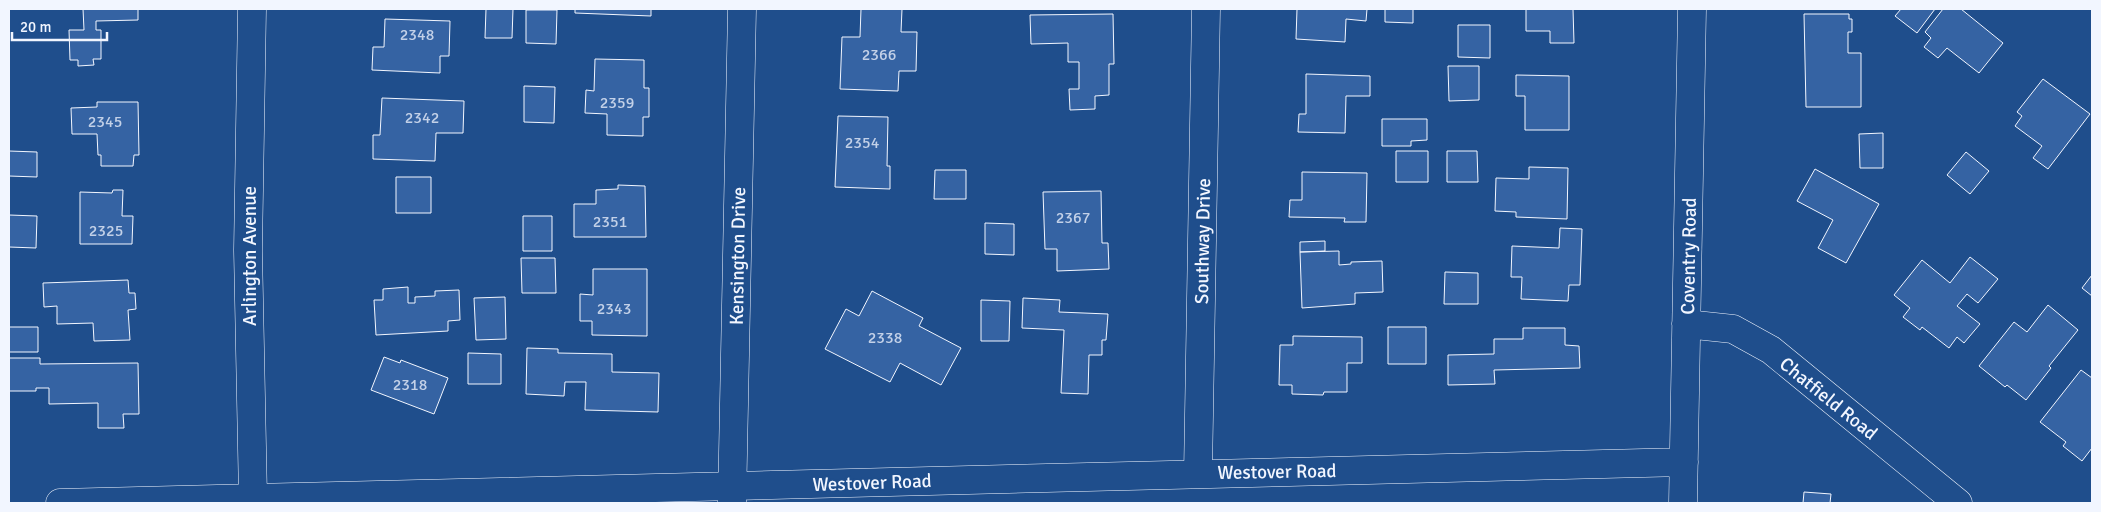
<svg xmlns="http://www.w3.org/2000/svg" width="2101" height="512" viewBox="0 0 2101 512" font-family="Signika,sans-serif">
<rect width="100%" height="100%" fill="#1f4e8c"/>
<!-- building -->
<path fill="#3563a3" stroke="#f2f6ff" d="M83,9H138V20L96,21V30H101V59H93L94,65L78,66V60H70L69,30H84Z
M486,9H513L512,38H485Z
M575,9H651V16L575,13Z
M861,9H902L901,32H917L916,71H899L898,91L840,89L842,37H860Z
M1297,9H1367L1366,21L1346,19L1345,42L1296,39Z
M1385,9H1413V23L1385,22Z
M1526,9H1573L1574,43H1550V31H1526Z
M1901,9H1935L1917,33L1895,16Z
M1943,9H1961L2003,43L1979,73L1947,48L1938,58L1924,47L1931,38L1925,32Z
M526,10H557L556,44L526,43Z
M1113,14L1114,64H1109V95L1095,96V109L1070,110L1069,89H1079V62H1068V43L1031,44L1030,15Z
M1804,14H1849V19H1852V32H1848V53H1861V107H1806Z
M385,19L450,21L449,56H440V73L372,70L373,47H384Z
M1458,25H1490V58L1458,57Z
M595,59L644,60V88H649V117H643V136L607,135V114L585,113L586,90L594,91Z
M1448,66H1479V100L1449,101Z
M1306,74L1370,76V96H1346L1345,133L1298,132L1299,114H1306Z
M1516,75L1569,76V130H1525V96H1516Z
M2043,79L2090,114L2048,169L2033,158L2042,146L2015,126L2022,116L2017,112Z
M524,86L555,87L554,123L524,122Z
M382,98L464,101L463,133H436L435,161L373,159V135H380Z
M97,102H138L139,155H134L133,166H101V155H98L97,134H72L71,108L97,107Z
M838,116L888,117L887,166H890V189L835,187Z
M1382,119H1427V140L1411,141V146H1382Z
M1883,133V168H1860L1859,134Z
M9,151L37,152V177L9,176Z
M1396,151H1428V182H1396Z
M1447,151H1477L1478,182H1447Z
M1966,152L1989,171L1970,194L1947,175Z
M1529,167L1568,168L1567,219L1516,217V212L1495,211L1496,178L1529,179Z
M1815,169L1879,204L1846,263L1818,248L1833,220L1797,201Z
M935,170H966V199H934Z
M1302,172L1367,173L1366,222H1344L1345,218L1289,217L1290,200H1302Z
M396,177H431V213H396Z
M618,185L645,186L646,237H574V204H596V190L618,189Z
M113,190H123L122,216H133L132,244H80V192L112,193Z
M1101,191L1102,243H1108L1109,269L1057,271V249H1045L1043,192Z
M9,215L37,216L36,248L9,247Z
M523,216H552V251H523Z
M985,223L1014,224V255L985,254Z
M1560,228L1582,229L1580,285H1569L1568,301L1521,299L1522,277H1511L1512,246L1559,248Z
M1325,241V251L1300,252V242Z
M1339,251V265L1351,264V262L1382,261L1383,292L1355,293V304L1302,308L1300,252Z
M1970,257L1998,279L1978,303L1967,294L1957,306L1980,324L1964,343L1957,337L1949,348L1922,327L1920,330L1903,317L1910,308L1894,295L1922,260L1950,283Z
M521,258H555L556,293H522Z
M593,269H647V336L592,335V321H580V294L593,295Z
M1445,272L1478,273V304H1444Z
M2092,275V296L2082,288Z
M128,280L129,293H135L136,309L128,310L130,340L94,341L93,323L57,324V306L44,307L43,283Z
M408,287V303H415V297L435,296V291L459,290L460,320L448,321V331L376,335L374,300H383V289Z
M872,291L923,318L919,326L961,348L941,385L900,363L890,382L825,349L846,309L859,316Z
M505,297L506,339L476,340L474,298Z
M1023,298L1060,300L1059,312L1108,314L1106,340H1102V355H1089L1088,394L1061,393L1064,330L1022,328Z
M981,300L1010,301L1009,341H981Z
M2048,305L2078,330L2049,366L2051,368L2026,400L2007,385L2005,387L1979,366L2014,322L2027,332Z
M9,327H38V352H9Z
M1388,327H1426V364H1388Z
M1523,328H1565V345L1579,346L1580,368L1494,370L1495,384L1448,385V355L1494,354V339H1523Z
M1293,336L1362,337V363H1347V392H1324L1323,395L1292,394V385H1279L1280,345H1293Z
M527,348L558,349V353L612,354V372L659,373L658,412L585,410L586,382H565L564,396L526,394Z
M468,353L501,354V384H468Z
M384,357L400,363L401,360L448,378L434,414L371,390Z
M9,358H40V364L138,363L139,414H123L124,428H98V403L49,404V388H36V391H9Z
M2081,370L2092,378V448L2082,461L2063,446L2066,442L2040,422Z
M1804,492L1831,494L1830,503H1803Z"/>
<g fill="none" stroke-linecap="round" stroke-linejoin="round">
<defs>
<path id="minor" d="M252,9L248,250L253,497L255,503
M1686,324L1733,329L1771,350L1958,503
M1198,473L1206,9
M60,503L1684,462
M732,503L742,9
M1683,503L1692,9"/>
</defs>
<!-- minor casing -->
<use href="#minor" stroke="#f2f6ff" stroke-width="29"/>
<!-- minor -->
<use href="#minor" stroke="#1f4e8c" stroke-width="28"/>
</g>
<g text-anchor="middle" stroke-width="4" stroke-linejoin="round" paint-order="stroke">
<!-- number labels -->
<g font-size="16" fill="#c3d1e8">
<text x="417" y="40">2348</text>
<text x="879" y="60">2366</text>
<text x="617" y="108">2359</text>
<text x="422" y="123">2342</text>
<text x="105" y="127">2345</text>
<text x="862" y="148">2354</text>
<text x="1073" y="223">2367</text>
<text x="610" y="227">2351</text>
<text x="106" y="236">2325</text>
<text x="614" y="314">2343</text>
<text x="885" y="343">2338</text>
<text x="410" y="390">2318</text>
</g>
<!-- street labels -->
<g font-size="19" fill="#f2f6ff" stroke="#1f4e8c">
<text transform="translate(1202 241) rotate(-89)" y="7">Southway Drive</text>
<text transform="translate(249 256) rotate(-90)" y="7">Arlington Avenue</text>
<text transform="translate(737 256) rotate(-89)" y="7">Kensington Drive</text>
<text transform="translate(1688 256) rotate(-89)" y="7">Coventry Road</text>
<text transform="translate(1829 398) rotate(39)" y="7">Chatfield Road</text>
<text transform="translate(1277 471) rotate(-1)" y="7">Westover Road</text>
<text transform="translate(872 482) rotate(-2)" y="7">Westover Road</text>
</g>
</g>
<!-- border -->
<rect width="2101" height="512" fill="none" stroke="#f2f6ff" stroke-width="20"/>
<!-- scale -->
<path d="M12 32v8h95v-8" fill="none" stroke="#f2f6ff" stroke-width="2.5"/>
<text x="20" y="32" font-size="15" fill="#f2f6ff" stroke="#1f4e8c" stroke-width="4" paint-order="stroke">20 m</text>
</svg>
